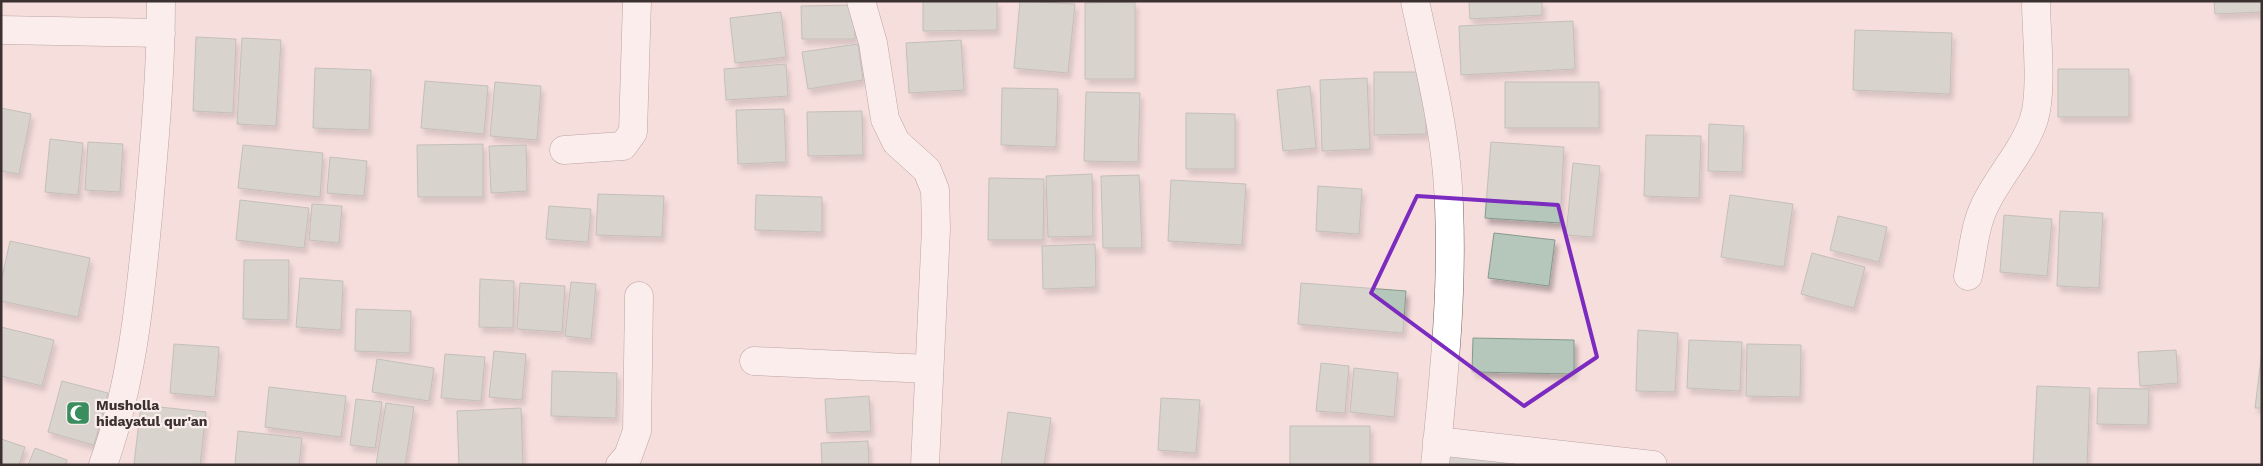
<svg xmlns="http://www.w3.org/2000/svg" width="2263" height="466" viewBox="0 0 2263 466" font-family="'Work Sans',sans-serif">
<defs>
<filter id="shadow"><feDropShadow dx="3" dy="5.5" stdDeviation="2.5" flood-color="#0004"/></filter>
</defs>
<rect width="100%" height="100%" fill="#f6dedd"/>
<!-- building -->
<path fill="#b4c7ba" stroke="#87998d" filter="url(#shadow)" d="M923,1H997V30L923,31Z
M1020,1L1075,4L1068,73L1014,68Z
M1469,1H1542V15L1470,19Z
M2214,1H2262V12L2215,14Z
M1135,2V79H1085V3Z
M854,5L855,39H802L801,6Z
M781,12L786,57L735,63L730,18Z
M1573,21L1575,69L1461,75L1459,26Z
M1855,30L1952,33L1950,94L1853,90Z
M196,37L236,39L233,113L193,111Z
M242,38L281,40L276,126L237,124Z
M961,40L964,90L909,93L906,43Z
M858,44L863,80L808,89L802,52Z
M786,64L788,96L726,100L724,69Z
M315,68L371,70L369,130L313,128Z
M2058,69H2129V117H2058Z
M1374,72H1426V134L1374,135Z
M1367,78L1370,149L1322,151L1320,80Z
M425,81L488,86L484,134L421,128Z
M495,82L541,86L537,140L490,136Z
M1505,82H1599V128H1505Z
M1310,86L1316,148L1283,151L1277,90Z
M1002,88L1058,89L1056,147L1001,145Z
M1086,92L1140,93L1138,162L1084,161Z
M1,108L31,114L19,174L1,171Z
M784,109L786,162L738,164L736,110Z
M862,111L863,155L808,156L807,112Z
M1186,113L1235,114V169H1186Z
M1709,124L1744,126L1742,172L1708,171Z
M1646,135L1701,136L1699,198L1644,196Z
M50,139L83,143L78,195L45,192Z
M88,142L123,144L120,192L85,190Z
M1491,142L1564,147L1560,223L1485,218Z
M483,144V197H418L417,145Z
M243,145L323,153L320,197L238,188Z
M526,145L527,191L491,193L489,146Z
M330,157L367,161L364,196L327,193Z
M1573,163L1600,166L1593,237L1566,235Z
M1092,174L1093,236L1048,237L1046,176Z
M1139,175L1142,248H1103L1101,176Z
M989,178L1044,179L1043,240H988Z
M1171,180L1246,184L1242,245L1168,241Z
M1318,186L1362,189L1359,234L1316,231Z
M598,194L664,196L662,237L596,235Z
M756,195L822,197V232L755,230Z
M1730,195L1793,204L1784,267L1721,257Z
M240,200L309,208L304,248L236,240Z
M312,204L342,206L339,243L309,240Z
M549,206L591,209L588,242L546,239Z
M2060,211L2103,213L2099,288L2057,286Z
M2004,215L2052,219L2047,276L2000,272Z
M1838,216L1887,227L1879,262L1830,250Z
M1494,233L1555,240L1549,286L1488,278Z
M10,241L90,258L78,317L1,301V282Z
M1095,244L1096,287L1043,289L1042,246Z
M1812,253L1865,267L1854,308L1801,294Z
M244,260H289L288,320L243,319Z
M300,278L343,281L341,330L296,327Z
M480,279L514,281L513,328L479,327Z
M571,282L596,284L591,339L565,336Z
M520,283L565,286L562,332L517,329Z
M1301,283L1406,291L1403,333L1298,324Z
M356,309L411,311L410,353L355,351Z
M1,327L54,340L42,386L1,376Z
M1638,330L1678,333L1675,392L1636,391Z
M1473,338L1574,340V374L1472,372Z
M1689,340L1742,342L1740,391L1687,388Z
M174,344L219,347L215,397L170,393Z
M1747,344L1801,345L1800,397L1746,396Z
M2176,350L2178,383L2140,386L2138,352Z
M494,351L526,354L522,400L489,397Z
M2262,351V408H2255Z
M445,354L485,357L481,401L441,398Z
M377,359L434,368L429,401L372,392Z
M1321,363L1349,366L1345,413L1316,411Z
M1354,368L1398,373L1394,417L1350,412Z
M552,371L617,373L616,418L551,416Z
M62,381L108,393L94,445L48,432Z
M2037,386L2090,388L2087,465H2033Z
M269,387L346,396L341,437L265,427Z
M2098,388L2149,389L2148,425L2097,424Z
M869,396L871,431L827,433L825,399Z
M1161,398L1200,400L1196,453L1158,450Z
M356,399L382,402L375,448L350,445Z
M386,403L414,407L405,465H376Z
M141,405L206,412L200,465L134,464Z
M521,408L523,465H459L457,411Z
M1008,412L1051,418L1044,465H1001Z
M1290,426H1370V465H1290Z
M238,431L302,438L299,465L235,464Z
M1,439L25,447L19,465H1Z
M868,441L869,465H822L821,443Z
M35,448L67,460L65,465H28Z
M1448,452L1507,462V465H1446Z"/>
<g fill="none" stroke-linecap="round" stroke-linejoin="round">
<defs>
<path id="minor" d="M861,1L873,43L885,119L896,142L927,170L935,190L936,229L925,465
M1415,1C1427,58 1442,115 1447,173C1455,270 1445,368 1435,465
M1,30L161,33
M564,150L623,146L633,132L637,1
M1968,276C1973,253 1974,227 1985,205C1999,175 2023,152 2034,119C2043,89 2036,34 2036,1
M754,361L929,369
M1437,441L1653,465
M103,465C133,382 141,292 149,205C155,137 161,69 161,1
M620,465L628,456L637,431L639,296"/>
</defs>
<!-- minor casing -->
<use href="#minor" stroke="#735e5d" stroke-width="29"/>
<!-- minor -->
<use href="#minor" stroke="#fff" stroke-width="28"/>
</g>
<!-- marked area -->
<path d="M0 0H2263V466H0ZM1417,196L1558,205L1597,357L1524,406L1371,293Z" fill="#f6dedd" fill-opacity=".55" fill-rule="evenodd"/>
<path fill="none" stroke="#7b2cbf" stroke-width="4" stroke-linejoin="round" d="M1417,196L1558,205L1597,357L1524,406L1371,293Z"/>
<!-- icons -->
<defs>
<symbol id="mosque-square" viewBox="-11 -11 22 22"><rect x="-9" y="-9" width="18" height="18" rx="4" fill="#3a8d5f" stroke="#fceded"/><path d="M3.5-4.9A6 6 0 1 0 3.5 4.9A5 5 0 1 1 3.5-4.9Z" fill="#fff"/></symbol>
</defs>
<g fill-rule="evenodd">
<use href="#mosque-square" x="64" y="399" width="28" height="28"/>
</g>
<g text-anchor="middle" stroke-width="4.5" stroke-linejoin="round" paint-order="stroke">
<!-- poi labels -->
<g font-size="14" font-weight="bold" fill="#3a3130" stroke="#fceded" text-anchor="start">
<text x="96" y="410">Musholla<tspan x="96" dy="16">hidayatul qur'an</tspan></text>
</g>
</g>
<!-- border -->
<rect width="2263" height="466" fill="none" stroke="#3a3130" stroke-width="5"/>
</svg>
